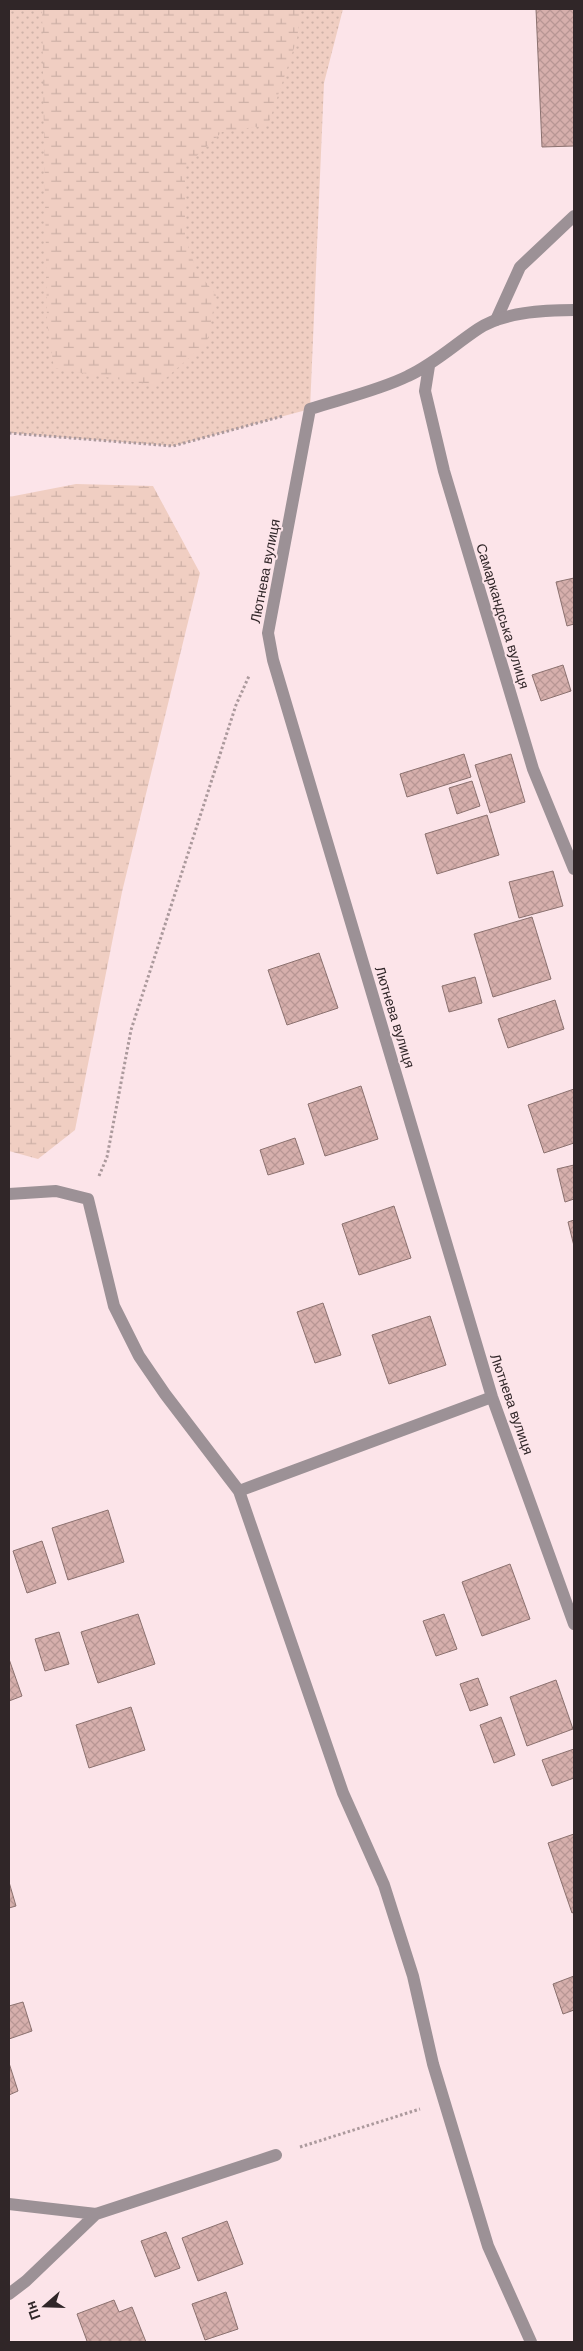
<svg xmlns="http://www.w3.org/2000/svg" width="583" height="2351" viewBox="0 0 583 2351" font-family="Helvetica,sans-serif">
<defs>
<pattern id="grass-dots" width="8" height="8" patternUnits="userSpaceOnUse" patternTransform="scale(1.25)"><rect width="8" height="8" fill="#f0cec2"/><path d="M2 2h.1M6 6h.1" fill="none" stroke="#ceb1a7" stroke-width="1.8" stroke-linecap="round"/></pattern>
<pattern id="wetland-marsh" width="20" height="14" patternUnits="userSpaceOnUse" patternTransform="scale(1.25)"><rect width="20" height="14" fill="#f0cec2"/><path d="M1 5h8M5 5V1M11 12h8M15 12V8" fill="none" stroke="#ceb1a7"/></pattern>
<pattern id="building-cross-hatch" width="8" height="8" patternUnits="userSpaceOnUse" patternTransform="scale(1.25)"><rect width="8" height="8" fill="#d6afac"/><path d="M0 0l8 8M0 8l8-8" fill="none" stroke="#b89694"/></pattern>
</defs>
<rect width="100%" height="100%" fill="#fce4e9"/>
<!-- grass -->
<path fill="url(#grass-dots)" d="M9,9H343L324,83L310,409L173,446L9,433Z"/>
<!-- wetland -->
<path fill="url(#wetland-marsh)" d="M42,9H301L297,39L268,125L222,132L185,167V238L197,271L216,295L207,342L157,386L54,368L47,321Z
M76,484L153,486L200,573L122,892L75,1130L38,1159L9,1151V497Z"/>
<!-- building -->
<path fill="url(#building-cross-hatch)" stroke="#8b716f" d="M536,9H574V146L542,147Z
M574,578V624L567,626L556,582Z
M563,665L571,691L541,701L532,675Z
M464,754L471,777L407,797L400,774Z
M511,754L525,802L490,813L475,765Z
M472,781L480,806L457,814L449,788Z
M487,815L499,855L437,874L425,834Z
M553,871L563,906L519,918L509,882Z
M532,917L551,979L493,997L474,934Z
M319,953L338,1008L287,1025L268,970Z
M475,977L482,1003L449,1012L442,986Z
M555,1000L564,1029L508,1048L498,1019Z
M361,1086L378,1139L325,1156L308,1104Z
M574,1089V1143L544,1153L528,1105Z
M295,1138L304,1164L268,1175L260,1150Z
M574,1165V1199L565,1202L557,1169Z
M394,1206L411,1258L359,1275L342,1224Z
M574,1220V1246L568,1222Z
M323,1303L341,1355L315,1363L297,1312Z
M430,1316L446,1365L389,1384L372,1335Z
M108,1510L124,1562L68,1580L52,1528Z
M42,1541L56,1583L27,1593L13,1551Z
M510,1564L530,1619L482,1636L462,1582Z
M138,1614L155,1664L98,1683L81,1632Z
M444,1614L457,1649L436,1656L423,1621Z
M59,1632L69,1664L45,1671L35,1639Z
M9,1659L22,1696L9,1701Z
M478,1678L488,1705L470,1711L460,1684Z
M556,1680L573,1729L527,1746L510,1697Z
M131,1707L145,1750L89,1768L76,1725Z
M501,1717L515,1755L494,1763L480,1725Z
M574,1749V1778L552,1786L542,1760Z
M574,1834V1912L572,1913L548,1843Z
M9,1882L16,1906L9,1908Z
M574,1976V2010L563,2014L553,1984Z
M23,2002L32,2031L9,2039V2006Z
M9,2063L18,2091L9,2095Z
M227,2221L243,2264L198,2281L182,2238Z
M166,2232L180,2268L155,2277L141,2241Z
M226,2292L238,2329L205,2340L192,2304Z
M114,2300L119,2312L132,2307L146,2342H84L87,2341L77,2314Z"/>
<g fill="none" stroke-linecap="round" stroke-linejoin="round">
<!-- path -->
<path stroke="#ab999c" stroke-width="3" stroke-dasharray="2.5 2.5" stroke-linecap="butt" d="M9,433L173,446L283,416
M99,1176L107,1157L131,1030L236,705L249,676
M300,2147L420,2109"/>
<!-- lane -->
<path stroke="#9c9196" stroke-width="12" d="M496,320L520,267L574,216"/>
<!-- street -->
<path stroke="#9c9196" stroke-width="12" d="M574,310C544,310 503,312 478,329C454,345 434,364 408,376C380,390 341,399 310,409L268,633L273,660L492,1397L574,1624
M429,366L425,391L444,471L533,769L574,869
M9,1194L56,1191L88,1199L114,1306L139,1356L165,1394L239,1491L343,1793L384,1885L413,1976L433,2064L488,2246L531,2342
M239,1491L492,1397
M9,2204L96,2214
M9,2294L26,2281L96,2214L276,2155"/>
</g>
<g text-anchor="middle" stroke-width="4" stroke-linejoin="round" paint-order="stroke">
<!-- street labels -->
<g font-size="14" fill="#302628" stroke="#fce4e9">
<text transform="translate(265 571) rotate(-79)" y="5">Лютнева вулиця</text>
<text transform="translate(503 616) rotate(73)" y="5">Самаркандська вулиця</text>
<text transform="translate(395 1017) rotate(73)" y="5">Лютнева вулиця</text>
<text transform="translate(512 1404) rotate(71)" y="5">Лютнева вулиця</text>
</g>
</g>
<!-- border -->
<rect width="583" height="2351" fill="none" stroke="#302628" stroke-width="20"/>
<!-- north arrow -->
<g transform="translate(45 2306) rotate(250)" stroke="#fce4e9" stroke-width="4" paint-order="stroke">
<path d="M0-4L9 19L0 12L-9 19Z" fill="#302628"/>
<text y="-8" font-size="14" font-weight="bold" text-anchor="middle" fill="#302628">Пн</text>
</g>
</svg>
